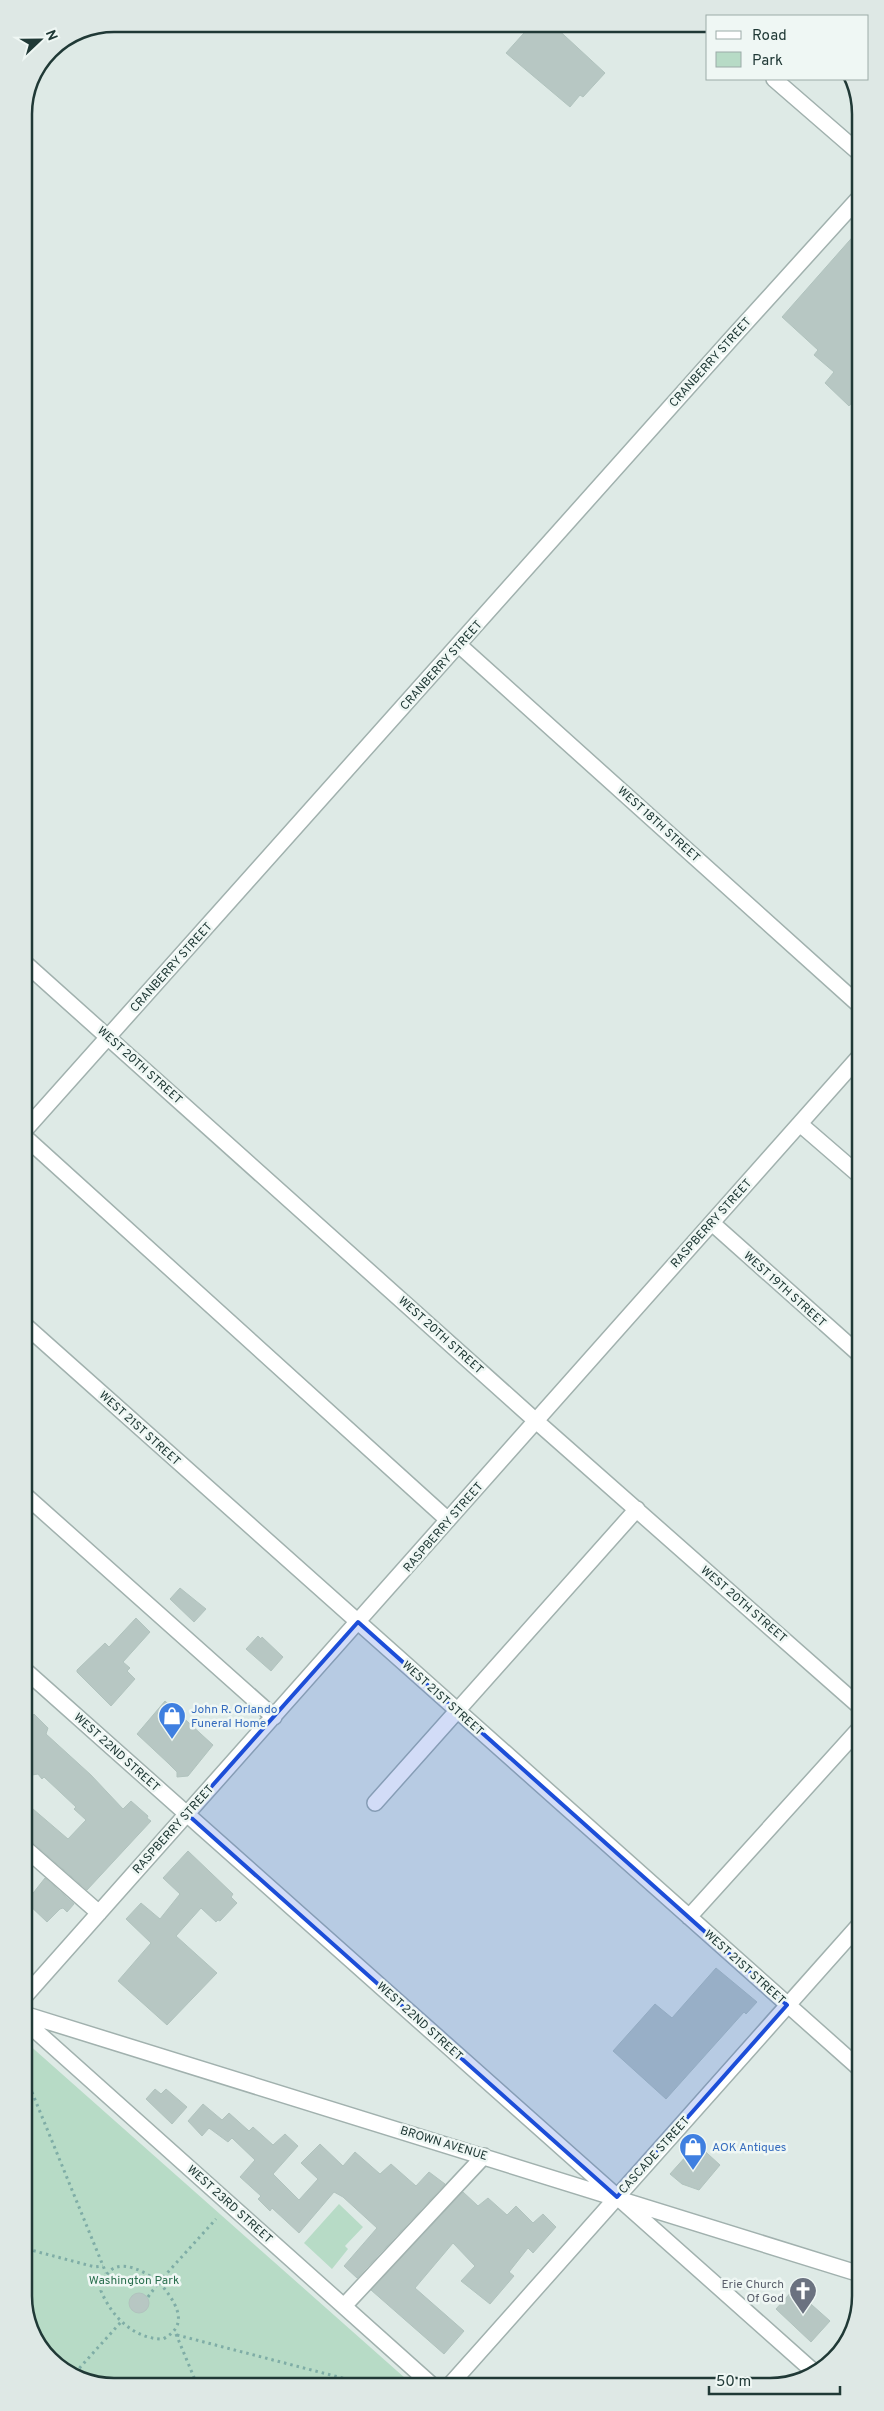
<svg xmlns="http://www.w3.org/2000/svg" width="884" height="2411" viewBox="0 0 884 2411" font-family="Overpass,sans-serif">
<rect width="100%" height="100%" fill="#deeae6"/>
<!-- green -->
<path fill="#b7dbc6" d="M27,2043L414,2386L108,2387L55,2365L27,2320Z
M339,2204L363,2227L345,2246L348,2249L332,2269L304,2243Z"/>
<!-- building -->
<path fill="#b7c7c3" stroke="#b1c3be" d="M532,24L545,32L552,24L605,73L583,97L580,95L570,107L506,53Z
M857,232L858,396L849,406L825,383L834,372L814,355L818,350L782,317Z
M180,1588L206,1609L194,1622L170,1599Z
M136,1618L150,1632L123,1662L130,1668L127,1671L135,1679L111,1706L77,1672V1670L105,1643L109,1647Z
M258,1636L261,1639L262,1637L283,1657L271,1671L246,1649Z
M165,1701L213,1745L188,1776L177,1777V1772L168,1763L137,1734Z
M34,1714L48,1728L46,1734L91,1775L123,1809L131,1801L148,1816L147,1818L151,1821L87,1890L32,1842L26,1840V1815L33,1809L68,1839L86,1820L74,1809L76,1807L44,1777L42,1779L38,1774L32,1775L26,1772V1723Z
M188,1851L233,1894L231,1897L237,1903L220,1921L218,1920L216,1922L201,1908L176,1936L217,1973L167,2025L118,1981L151,1943L126,1919L141,1903L160,1919L180,1894L163,1878Z
M45,1878L74,1904L67,1912L63,1908L60,1909L47,1922L26,1902Z
M716,1968L757,2002L746,2014L744,2012L666,2099L613,2051L655,2004L672,2018Z
M155,2089L161,2094L166,2089L187,2107L172,2124L146,2099Z
M203,2104L222,2120L229,2113L249,2131L253,2127L273,2145L285,2134L298,2146L273,2174L299,2200L318,2179L301,2163L320,2144L343,2166L355,2152L380,2174L391,2164L416,2186L429,2172L445,2184L357,2278L344,2266L377,2228L343,2197L334,2192L299,2233L272,2208L270,2211L258,2199L261,2196L240,2177L255,2160L232,2138L228,2142L209,2128L202,2136L188,2121Z
M697,2144L720,2165L699,2190L682,2184L670,2174Z
M463,2192L478,2206L488,2198L507,2215L516,2206L533,2223L543,2214L556,2227L533,2253L528,2248L509,2272L514,2276L490,2304L461,2281L475,2266L453,2243L415,2288L464,2331L444,2354L371,2290Z
M794,2289L830,2321L811,2342L776,2309Z
M129 2303a10 10 0 1 1 20 0a10 10 0 1 1-20 0Z"/>
<g fill="none" stroke-linecap="round" stroke-linejoin="round">
<defs>
<path id="minor" d="M774,79L857,151
M459,645L858,1004
M25,963L536,1421L859,1706
M800,1124L859,1175
M25,1130L731,339L857,200
M25,1137L448,1520
M712,1223L859,1354
M26,1326L860,2069
M26,1496L274,1717
M26,1671L813,2371
M375,1803L637,1509
M26,1849L99,1913
M689,1917L859,1729
M26,1995L858,1058
M27,2015L860,2274
M27,2023L433,2386
M344,2306L484,2156
M449,2386L860,1924"/>
</defs>
<!-- minor casing -->
<use href="#minor" stroke="#a1b1ae" stroke-width="18"/>
<!-- path -->
<path stroke="#7fada6" stroke-width="3" stroke-dasharray="2.5 4" stroke-linecap="butt" d="M27,2080L106,2273
M27,2249L95,2267L103,2266
M148,2297L159,2282C174,2300 192,2324 163,2339C134,2339 112,2317 101,2291C107,2253 137,2266 159,2282L216,2219
M176,2334L198,2387
M177,2335L373,2386
M75,2373L121,2322"/>
<!-- minor -->
<use href="#minor" stroke="#fff" stroke-width="15"/>
</g>
<!-- marked area -->
<path fill="#1d4ed8" fill-opacity="0.2" stroke="#1d4ed8" stroke-width="4" stroke-linejoin="round" d="M358,1622L787,2005L617,2197L187,1814Z"/>
<!-- icons -->
<defs>
<symbol id="shop-pin" viewBox="-11 -11 22 30"><path d="M0 17L-7.5 6A9.5 9.5 0 1 1 7.5 6Z" fill="#3f7fe0" stroke="#eff7f4"/><path d="M-5-2.5h2.3a2.7 3.5 0 0 1 5.4 0H5L5.5 6h-11ZM-1.5-2.5h3a1.5 2.3 0 0 0-3 0Z" fill="#fff"/></symbol>
<symbol id="church-pin" viewBox="-11 -11 22 30"><path d="M0 17L-7.5 6A9.5 9.5 0 1 1 7.5 6Z" fill="#6b7280" stroke="#eff7f4"/><path d="M-1.2-6h2.4v3.5h3.3v2.4h-3.3V6h-2.4V-.1h-3.3v-2.4h3.3Z" fill="#fff"/></symbol>
</defs>
<g fill-rule="evenodd">
<use href="#shop-pin" x="156" y="1700" width="32" height="43"/>
<use href="#shop-pin" x="677" y="2131" width="32" height="43"/>
<use href="#church-pin" x="787" y="2275" width="32" height="43"/>
</g>
<g text-anchor="middle" stroke-width="5" stroke-linejoin="round" paint-order="stroke">
<!-- street labels -->
<g font-size="12" fill="#203936" stroke="#eff7f4">
<text transform="translate(710 362) rotate(-48)" y="4">CRANBERRY STREET</text>
<text transform="translate(441 665) rotate(-48)" y="4">CRANBERRY STREET</text>
<text transform="translate(659 824) rotate(42)" y="4">WEST 18TH STREET</text>
<text transform="translate(171 967) rotate(-48)" y="4">CRANBERRY STREET</text>
<text transform="translate(140 1065) rotate(42)" y="4">WEST 20TH STREET</text>
<text transform="translate(711 1223) rotate(-48)" y="4">RASPBERRY STREET</text>
<text transform="translate(785 1289) rotate(42)" y="4">WEST 19TH STREET</text>
<text transform="translate(441 1335) rotate(42)" y="4">WEST 20TH STREET</text>
<text transform="translate(140 1428) rotate(42)" y="4">WEST 21ST STREET</text>
<text transform="translate(443 1527) rotate(-49)" y="4">RASPBERRY STREET</text>
<text transform="translate(744 1604) rotate(41)" y="4">WEST 20TH STREET</text>
<text transform="translate(443 1698) rotate(42)" y="4">WEST 21ST STREET</text>
<text transform="translate(117 1752) rotate(42)" y="4">WEST 22ND STREET</text>
<text transform="translate(173 1829) rotate(-48)" y="4">RASPBERRY STREET</text>
<text transform="translate(745 1967) rotate(42)" y="4">WEST 21ST STREET</text>
<text transform="translate(420 2021) rotate(42)" y="4">WEST 22ND STREET</text>
<text transform="translate(444 2143) rotate(17)" y="4">BROWN AVENUE</text>
<text transform="translate(654 2155) rotate(-48)" y="4">CASCADE STREET</text>
<text transform="translate(230 2204) rotate(42)" y="4">WEST 23RD STREET</text>
</g>
<!-- shop labels -->
<g font-size="12" fill="#366cbe" stroke="#eff7f4" text-anchor="start">
<text x="191" y="1713">John R. Orlando<tspan x="191" dy="14">Funeral Home</tspan></text>
<text x="712" y="2151">AOK Antiques</text>
</g>
<!-- park labels -->
<g font-size="12" fill="#2b704f" stroke="#eff7f4">
<text x="134" y="2284">Washington Park</text>
</g>
<!-- worship labels -->
<g font-size="12" fill="#5b616d" stroke="#eff7f4" text-anchor="end">
<text x="784" y="2288">Erie Church<tspan x="784" dy="14">Of God</tspan></text>
</g>
</g>
<!-- crop -->
<path d="M0 0H884V2411H0ZM114 32H770A82 82 0 0 1 852 114V2296A82 82 0 0 1 770 2378H114A82 82 0 0 1 32 2296V114A82 82 0 0 1 114 32Z" fill="#dee8e5" fill-rule="evenodd"/>
<path fill="none" stroke="#203936" stroke-width="2.5" d="M114 32H770A82 82 0 0 1 852 114V2296A82 82 0 0 1 770 2378H114A82 82 0 0 1 32 2296V114A82 82 0 0 1 114 32Z"/>
<!-- legend -->
<rect x="706" y="15" width="162" height="65" fill="#eff7f4" stroke="#9caba8"/>
<rect x="716" y="31" width="25" height="8" fill="#ffffff" stroke="#9caba8"/>
<text x="752" y="40" font-size="15" fill="#203936">Road</text>
<rect x="716" y="52" width="25" height="15" fill="#b7dbc6" stroke="#9caba8"/>
<text x="752" y="65" font-size="15" fill="#203936">Park</text>
<!-- north arrow -->
<g transform="translate(40 40) rotate(68)" stroke="#eff7f4" stroke-width="4" paint-order="stroke">
<path d="M0-4L9 19L0 12L-9 19Z" fill="#203936"/>
<text y="-8" font-size="14" font-weight="bold" text-anchor="middle" fill="#203936">N</text>
</g>
<!-- scale -->
<path d="M709 2386v8h131v-8" fill="none" stroke="#203936" stroke-width="2.5"/>
<text x="716" y="2386" font-size="15" fill="#203936" stroke="#eff7f4" stroke-width="4" paint-order="stroke">50 m</text>
</svg>
